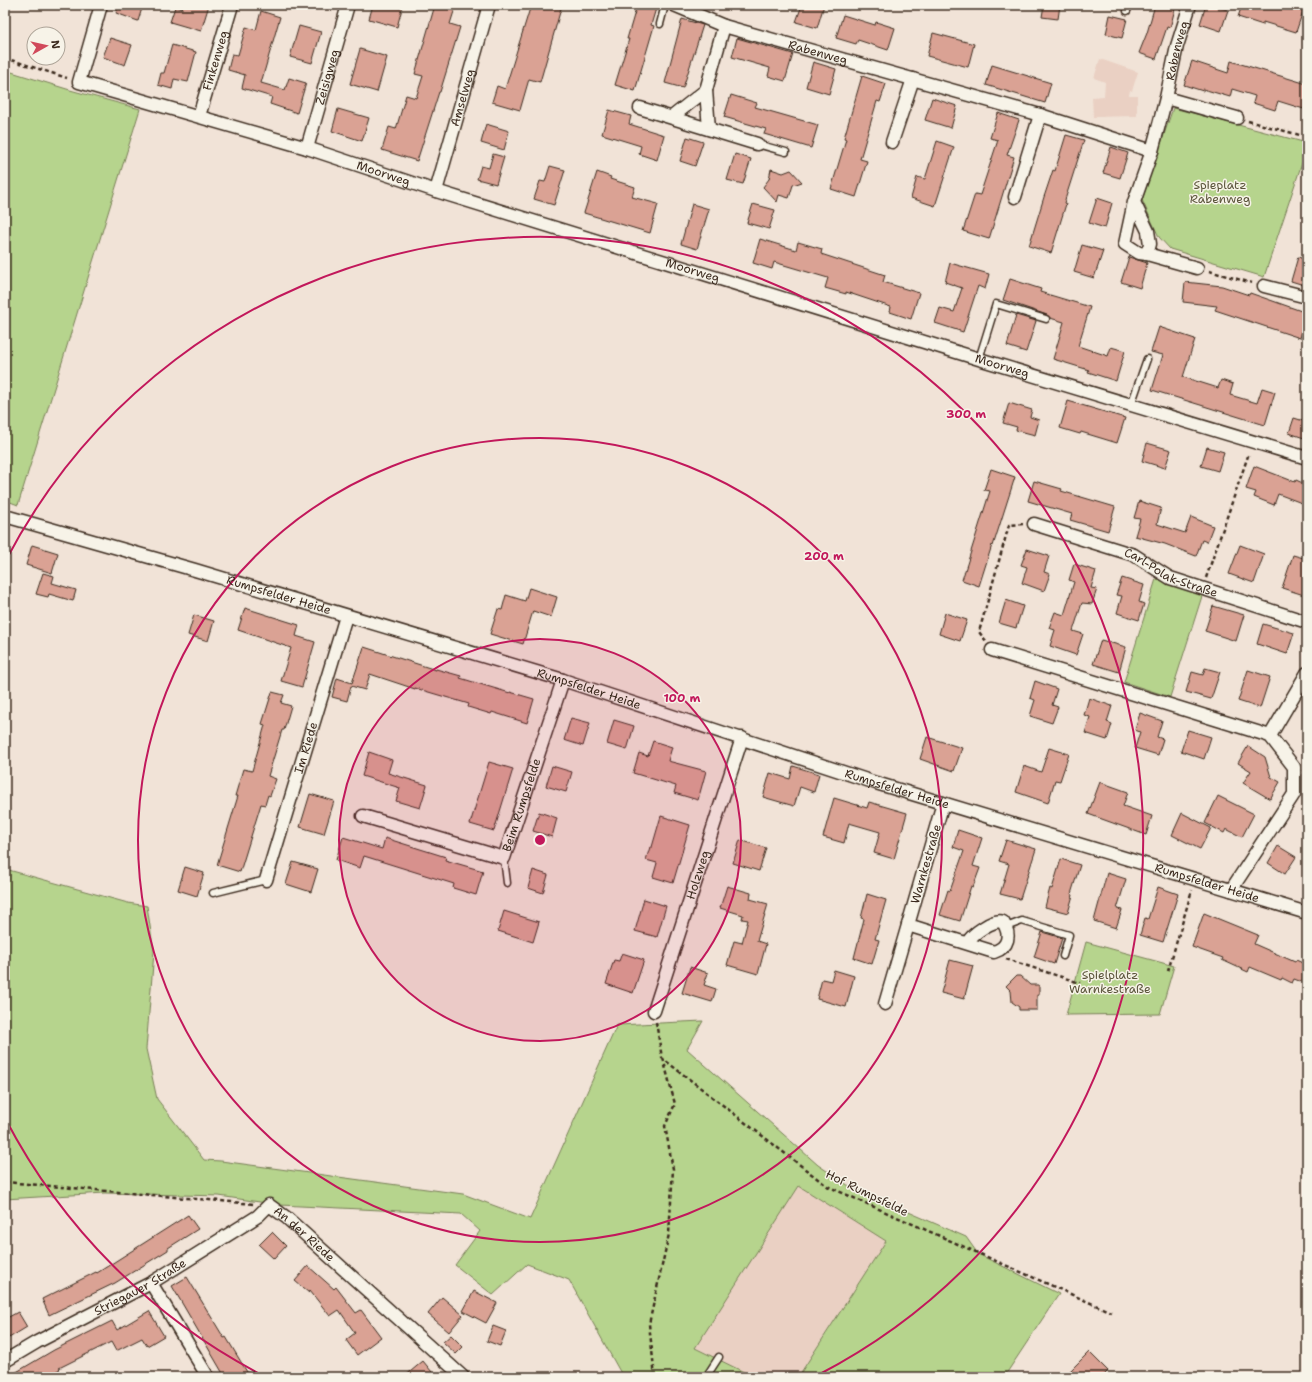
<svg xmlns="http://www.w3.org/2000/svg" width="1312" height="1382" viewBox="0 0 1312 1382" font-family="'Shantell Sans',sans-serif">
<rect width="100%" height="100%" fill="#f1e3d7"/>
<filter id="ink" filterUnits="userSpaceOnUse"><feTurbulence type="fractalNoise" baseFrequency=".025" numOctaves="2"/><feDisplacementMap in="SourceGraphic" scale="8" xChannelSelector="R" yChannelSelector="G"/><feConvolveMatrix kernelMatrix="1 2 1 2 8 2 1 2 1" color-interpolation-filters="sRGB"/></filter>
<g filter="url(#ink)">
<!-- built -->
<path fill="#ead0c3" d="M1100,59L1138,72L1132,91L1130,90L1129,95H1137V116L1093,117L1092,97L1104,96L1105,82L1094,78Z
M799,1186L886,1241L798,1377H754L695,1348Z"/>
<!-- green -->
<path fill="#b6d48d" stroke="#787f56" d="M5,70L70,90L140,109L18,505L5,500Z
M1173,108L1307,143V148L1264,277L1170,249L1159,237L1142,200Z
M1156,579L1203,593L1170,697L1124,682Z
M5,869L128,903L147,906L154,952L146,1049L157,1099L204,1160L221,1161L463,1194L530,1219L617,1025L703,1021L687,1049L818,1165L849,1186L966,1237L978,1254L1059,1294L1004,1377H798L886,1241L799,1186L695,1348L754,1377H623L569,1280L527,1264L493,1295L455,1265L480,1231L461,1214L280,1205L219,1196L105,1193L5,1199Z
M1086,942L1174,966L1160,1014L1066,1015Z"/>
<!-- building -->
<path fill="#daa294" stroke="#3b2a1e" d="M119,5H143L138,21L116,13Z
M183,5H209L201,31L170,22L175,7L182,9Z
M373,5H403L397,27L369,19Z
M435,5H456L450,24L460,27L440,92H439L417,161L382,150L389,127L396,129L406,95L416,98L423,76L415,74Z
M531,5H562L540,82L529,79L520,110L492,102L497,86L505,89Z
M637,5H657L651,25L654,26L635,91L615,85L629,39H627Z
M802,5H824L817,28L796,22Z
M1044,5H1060L1058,19L1042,17Z
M1155,5H1176L1170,28L1167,27L1156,59L1139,53L1147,33Z
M1206,5H1211L1228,10L1221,31L1200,24Z
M1242,5H1295L1304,8L1296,32L1263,22V25L1238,17Z
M261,11L280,17L261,83L285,90L289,78L306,83L297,113L270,104L272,97L242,88L245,75L228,70L232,54L238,55L246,27L256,30Z
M843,15L875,25L876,22L895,28L888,50L858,40L856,44L836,38Z
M1110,15L1127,19L1122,38L1106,34Z
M682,19L703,25L683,88L665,83Z
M299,26L321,32L312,63L290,57Z
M933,33L974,44L968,67L927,56Z
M110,38L132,45L125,65L103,57Z
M737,38L793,54L785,81L768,76L770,68L732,57Z
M172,45L196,52L188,82L174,79L172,89L158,85L161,73H164Z
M360,49L387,57L377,92L350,84Z
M1192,61L1228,73L1231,61L1307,84V110L1278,101L1275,110L1253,103L1255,96L1232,89L1230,97L1203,89V91L1184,85Z
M813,62L836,69L829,94L806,87Z
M992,65L1051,83L1045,103L986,85Z
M862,76L886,84L880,102L877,101L860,159L867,161L856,197L831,189L846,139L844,138Z
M731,95L757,103L755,107L818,125L811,148L764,134L766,129L724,117Z
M932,98L957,106L951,128L925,120Z
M338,109L369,118L362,141L332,131Z
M609,110L631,116L629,124L664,135L657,160L639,154L641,146L602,134Z
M998,113L1019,120L1007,155L1014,157L989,239L963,231L975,194L980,195L998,140L990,138Z
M486,124L509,131L504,150L481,143Z
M1066,135L1084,140L1064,203L1066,204L1051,253L1029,246L1044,197L1053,170L1055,171Z
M687,137L703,142L695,166L680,161Z
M937,141L954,147L935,206L911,198L917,177L925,179Z
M1111,147L1128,153L1120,178L1103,173Z
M493,154L504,157L496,184L477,179L481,166L489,168Z
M735,154L751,159L743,184L727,180Z
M550,166L565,170L554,205L534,199L540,181L545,182Z
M771,169L783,173L791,170L802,182L793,185L789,198L779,195L777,202L763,187L769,179Z
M597,172L611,177L610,179L635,187L632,197L658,204L650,233L584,213Z
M1097,198L1112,203L1105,228L1089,223Z
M692,204L709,209L697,249L681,244Z
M753,204L775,210L769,229L747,223Z
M760,239L796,250L798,242L822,249L821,254L885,275L883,282L919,293L911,319L890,312L891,307L846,292V294L825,288L828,278L774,262L772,269L753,263Z
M1082,245L1103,251L1094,278L1074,272Z
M1129,257L1147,263L1140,288L1121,282Z
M1298,257L1307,260V286L1291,281Z
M950,263L989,274L985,289L978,286L963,332L935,323L940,308L954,312L962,288L945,282Z
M1010,279L1041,289L1040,292L1090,307L1078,346L1108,356L1111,347L1125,351L1116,381L1088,372L1089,370L1053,359L1064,322L1050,318L1047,315L1003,300Z
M1185,282L1222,286L1249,295L1250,293L1307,313L1300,338L1215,310L1217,306L1183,302Z
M1016,315L1036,321L1026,352L1007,346Z
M1159,327L1195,339L1183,377L1218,388L1221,380L1233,384L1230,395L1257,403L1262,388L1275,392L1265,425L1152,390L1163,355L1151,352Z
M1068,401L1125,418L1117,443L1081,432L1080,434L1060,428Z
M1009,403L1032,410L1030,417L1039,420L1035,435L1016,430L1017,427L1003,423Z
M1294,418L1307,422V439L1289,433Z
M1147,443L1171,450L1165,468L1142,461Z
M1207,447L1224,452L1218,471L1201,466Z
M1254,466L1295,482L1296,480L1307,485V505L1278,494L1274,505L1254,497L1256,492L1246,489Z
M991,469L1015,477L993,546L992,545L979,586L962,580L990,491L984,490Z
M1034,481L1062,489L1061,491L1115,507L1108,531L1070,520L1072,514L1028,501Z
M1139,501L1161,508L1157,524L1185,533L1191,517L1213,526L1207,542L1202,540L1196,556L1165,544L1135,536L1140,519L1134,518Z
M32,545L58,553L52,573L26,565Z
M1240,545L1264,554L1254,583L1229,574Z
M1027,549L1049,556L1044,572L1050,574L1044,591L1022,583L1027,567L1021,565Z
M1293,555L1307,559V596L1282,588Z
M1074,564L1096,571L1091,588L1097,589L1092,604L1082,603L1073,631L1083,634L1076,655L1050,646L1055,630L1049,628L1055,612L1064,615L1074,582L1069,580Z
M43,573L54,576L52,583L76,590L73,601L49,594L48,597L36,594Z
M1122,578L1144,585L1139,602L1144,604L1139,620L1117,613L1122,596L1116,595Z
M529,588L557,597L551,617L533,611L523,644L490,634L498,609L502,610L506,595L525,601Z
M1006,600L1023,606L1016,628L999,623Z
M1213,606L1244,615L1236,641L1205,631Z
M245,608L299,625L296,636L315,642L302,687L281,681L291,648L238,630Z
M945,613L967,620L960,641L939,634Z
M194,615L214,621L208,641L188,635Z
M1263,624L1294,633L1287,654L1257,644Z
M1101,640L1126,647L1119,672L1093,664Z
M364,647L436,670V669L461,676L460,678L510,693V692L534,699L527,723L492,712L491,714L468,707L469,704L415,688V689L370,674L365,690L351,686L347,701L332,697L337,678L352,683Z
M1205,668L1220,672L1211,699L1186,692L1192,672L1203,675Z
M1248,670L1270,677L1260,708L1238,701Z
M1035,681L1057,689L1052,705L1058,707L1052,723L1030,716L1035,700L1030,698Z
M272,692L284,695L281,703L291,706L284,730H282L268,776L276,779L270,796L268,795L265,805L261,804L240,872L217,865L238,796H235L243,769L252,771L265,725L262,724Z
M1089,698L1112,706L1107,722L1112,724L1107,740L1085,733L1090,717L1084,715Z
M1140,713L1162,721L1157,737L1163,739L1158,755L1135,748L1140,732L1135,730Z
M571,718L590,723L583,746L564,740Z
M614,720L634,726L627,750L607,744Z
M1188,730L1211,737L1204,759L1181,751Z
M927,737L962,748L954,771L920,759Z
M653,741L672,747L668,761L706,771L698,800L674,793L676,786L633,773L639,753L648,756Z
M1248,746L1265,757L1271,777L1280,782L1270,799L1243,783L1251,771L1238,763Z
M1049,748L1069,754L1060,781L1055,780L1048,803L1016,792L1024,766L1041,772Z
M369,752L392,760L388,773L427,785L420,808L396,801L400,788L362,776Z
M489,762L513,769L494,831L470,824Z
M552,766L572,772L566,792L546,786Z
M793,766L819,774L814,792L800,787L794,806L763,797L770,773L790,779Z
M1100,782L1128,792L1123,806L1152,816L1146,835L1088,814Z
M310,794L334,801L324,834L300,827Z
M1218,796L1254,814L1242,837L1226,829L1224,833L1205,823Z
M834,798L867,808L869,802L907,813L894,859L874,853L880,832L849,823L844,843L823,837Z
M539,812L557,818L552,837L533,831Z
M1182,813L1211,828L1200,849L1172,835Z
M661,816L690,825L673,883L653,877L657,863L646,860L650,847H652Z
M958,830L982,838L973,866L980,868L973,887L971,886L960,921L940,915L948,890L950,891L964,851L953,847Z
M343,837L382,849L385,838L446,857L445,860L483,871L476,895L453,888L454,884L364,856L360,868L336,860Z
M740,840L766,848L759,871L733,863Z
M1006,840L1036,849L1020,899L1000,894L1009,864L999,861Z
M1278,846L1296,857L1285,874L1268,863Z
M1061,859L1080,865L1071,894L1073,895L1068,913L1045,907L1050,888L1052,889Z
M293,862L318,869L311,892L286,884Z
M185,867L204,873L197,896L178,890Z
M533,870L548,875L543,893L528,888Z
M1107,873L1126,879L1117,909L1122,910L1116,928L1094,921Z
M727,886L751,893L750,899L768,904L757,941L766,944L758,974L727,965L734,941L742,943L748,920L742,919L743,915L720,908Z
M1158,887L1178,894L1163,942L1140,935L1145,918L1148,919Z
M867,894L886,900L875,939L879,940L872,964L854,958L864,919L861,918Z
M644,899L666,906L657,937L635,931Z
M504,911L539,922L533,942L498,931Z
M1204,913L1258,935L1254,944L1295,962L1296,960L1307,965V970L1302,982L1294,979L1292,983L1282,978L1281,980L1250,967L1248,972L1222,960L1223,958L1192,947Z
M1042,932L1062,938L1054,964L1034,957Z
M622,953L644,960L633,993L606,984L614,960L619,961Z
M950,960L973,966L964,999L941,993Z
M690,967L708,973L704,985L716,989L712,1002L682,993Z
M834,970L854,976L846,1007L817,999L822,979L831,981Z
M1016,976H1020L1030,985H1039V995H1037V1010H1019V1007L1012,1002L1011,991L1006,986Z
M188,1215L198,1229L168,1248V1250L115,1283L49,1315L42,1299L96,1272L97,1273Z
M272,1232L286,1246L274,1259L259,1245Z
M308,1266L334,1289L336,1287L356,1313L361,1310L381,1337L357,1355L346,1340L355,1333L339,1310L330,1316L310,1291L309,1293L295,1281Z
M187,1277L224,1338L226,1337L250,1377H225L172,1286Z
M474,1291L497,1303L486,1323L463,1311Z
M442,1297L463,1315L449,1332L428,1314Z
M149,1311L164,1336L147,1346L142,1338L116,1351L111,1342L59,1368L60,1369L46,1377H8L54,1350L112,1321L117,1330Z
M18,1312L27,1327L9,1338L5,1331V1319Z
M493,1326L506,1331L500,1346L487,1341Z
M451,1335L463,1347L456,1354L443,1342Z
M1089,1352L1108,1371L1102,1377H1064Z
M423,1361L436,1377H404Z"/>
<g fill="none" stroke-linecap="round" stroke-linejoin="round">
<defs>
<path id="service" d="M1127,11L1129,5
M660,24L665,5
M757,144L786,152
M979,359L996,304L1046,319
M1131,405L1147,359
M504,858L507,883
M213,893L266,880
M1006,927L1022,921L1069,935L1063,956
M706,1377L719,1357"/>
<g id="minor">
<path id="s1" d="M101,5L79,82L307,148L436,191L979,359L1307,458"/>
<path d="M674,5L724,26"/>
<path id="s2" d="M706,90L724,26L1040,115L1152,151"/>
<path d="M1166,98L1237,118"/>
<path d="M640,108L757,144"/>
<path id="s3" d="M199,116L232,5"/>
<path d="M672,117L706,90L709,129"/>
<path d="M892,142L913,79"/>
<path id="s4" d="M307,148L348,5"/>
<path id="s5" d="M436,191L489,5"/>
<path d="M1015,197L1040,115"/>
<path id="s6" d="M1134,202L1148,231L1150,244L1147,254L1139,253L1125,244L1134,202L1152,151L1166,98L1177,46L1190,5"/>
<path d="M1147,254L1197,268"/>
<path d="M1264,286L1307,297"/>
<path id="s7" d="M5,516L195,570L563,680L876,783L1307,913"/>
<path id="s8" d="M1034,524L1134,555L1170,578L1307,622"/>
<path d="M992,650L1270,736L1294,767V794L1231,890"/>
<path d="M1270,736L1307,673"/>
<path d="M943,803L908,925L994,952C1009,947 1011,935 1003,922C994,918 972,934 968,942"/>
<path id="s9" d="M363,816L504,858L563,680"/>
<path id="s10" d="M266,880L346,616"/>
<path d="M885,1004L908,925"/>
<path id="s11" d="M654,1011L742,738"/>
<path d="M151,1283L208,1377"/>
<path id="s12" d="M5,1361L37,1342L151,1283L258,1216L269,1205L287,1218L463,1377"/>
</g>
</defs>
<!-- service casing -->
<use href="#service" stroke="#3b2a1e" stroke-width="9"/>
<!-- minor casing -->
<use href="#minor" stroke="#3b2a1e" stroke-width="15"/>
<!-- path -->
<path stroke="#3b2a1e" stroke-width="2.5" stroke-dasharray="4 3" stroke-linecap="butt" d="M5,58L67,78
M1248,121L1307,137
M1209,271L1252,283
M1206,578L1249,453
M986,641L979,632L1009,525L1023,524
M1006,959L1080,983
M1168,971L1192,890
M656,1022L662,1058L827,1186L1111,1312
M5,1182L254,1204
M655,1377L649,1324L669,1234L673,1169L665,1126L675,1104L663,1058"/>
<!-- service -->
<use href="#service" stroke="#f7f3e8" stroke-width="6"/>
<!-- minor -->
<use href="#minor" stroke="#f7f3e8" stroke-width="12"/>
</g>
</g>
<!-- distance rings -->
<circle cx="540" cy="840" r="201" fill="#c2185b" fill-opacity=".12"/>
<g fill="none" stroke="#c2185b" stroke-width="2">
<circle cx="540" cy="840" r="201"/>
<circle cx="540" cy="840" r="402"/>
<path d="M262 1375A603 603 0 0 1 5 1118M5 562A603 603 0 1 1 818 1375"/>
</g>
<g text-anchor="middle" stroke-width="3" stroke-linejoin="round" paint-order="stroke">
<!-- street labels -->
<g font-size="12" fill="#3b2a1e" stroke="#f7f3e8">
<text dy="4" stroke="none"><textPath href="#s6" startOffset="281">Rabenweg</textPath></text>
<text dy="4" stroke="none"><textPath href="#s2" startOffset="164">Rabenweg</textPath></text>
<text dy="4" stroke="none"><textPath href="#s3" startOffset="58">Finkenweg</textPath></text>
<text dy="4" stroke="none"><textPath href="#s4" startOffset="74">Zeisigweg</textPath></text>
<text dy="4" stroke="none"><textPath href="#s5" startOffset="97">Amselweg</textPath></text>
<text dy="4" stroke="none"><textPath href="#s1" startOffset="398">Moorweg</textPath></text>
<text dy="4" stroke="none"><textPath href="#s1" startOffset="722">Moorweg</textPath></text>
<text dy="4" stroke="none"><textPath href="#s1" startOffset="1046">Moorweg</textPath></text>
<text dy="4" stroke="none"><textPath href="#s8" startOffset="146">Carl-Polak-Straße</textPath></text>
<text dy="4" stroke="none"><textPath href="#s7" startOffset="285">Rumpsfelder Heide</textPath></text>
<text dy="4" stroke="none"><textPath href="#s7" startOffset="609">Rumpsfelder Heide</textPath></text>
<text dy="4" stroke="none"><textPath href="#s10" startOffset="138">Im Riede</textPath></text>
<text dy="4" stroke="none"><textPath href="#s7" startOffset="933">Rumpsfelder Heide</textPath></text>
<text dy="4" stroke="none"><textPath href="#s9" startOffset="203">Beim Rumpsfelde</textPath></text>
<text transform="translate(926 864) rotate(-74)" y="4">Warnkestraße</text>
<text dy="4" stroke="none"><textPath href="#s11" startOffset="143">Holzweg</textPath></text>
<text dy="4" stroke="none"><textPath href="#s7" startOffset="1257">Rumpsfelder Heide</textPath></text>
<text transform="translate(867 1193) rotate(26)" y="4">Hof Rumpsfelde</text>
<text dy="4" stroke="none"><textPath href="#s12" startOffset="353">An der Riede</textPath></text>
<text dy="4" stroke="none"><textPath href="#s12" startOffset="154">Striegauer Straße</textPath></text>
</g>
<!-- park labels -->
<g font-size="12" fill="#5a543a" stroke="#f7f3e8">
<text x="1220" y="189">Spieplatz<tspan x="1220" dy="14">Rabenweg</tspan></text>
<text x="1110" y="979">Spielplatz<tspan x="1110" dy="14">Warnkestraße</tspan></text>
</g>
</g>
<circle cx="540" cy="840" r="6" fill="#c2185b" stroke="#f7f3e8" stroke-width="2"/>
<g font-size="12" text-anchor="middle" font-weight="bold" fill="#c2185b" stroke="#f7f3e8" stroke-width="3" stroke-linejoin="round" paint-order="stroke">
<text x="966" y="418">300 m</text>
<text x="824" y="560">200 m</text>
<text x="682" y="702">100 m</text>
</g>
<!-- margin -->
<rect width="1312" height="1382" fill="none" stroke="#f7f3e8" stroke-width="20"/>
<rect x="10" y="10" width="1292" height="1362" fill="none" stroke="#3b2a1e" stroke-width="1.5" filter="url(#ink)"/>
<!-- north arrow -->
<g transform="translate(46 46) rotate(82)"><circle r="19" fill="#f7f3e8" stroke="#aca397"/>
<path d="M0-3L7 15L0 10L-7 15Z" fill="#d1495b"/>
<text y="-6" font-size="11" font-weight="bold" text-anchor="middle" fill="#3b2a1e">N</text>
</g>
</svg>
